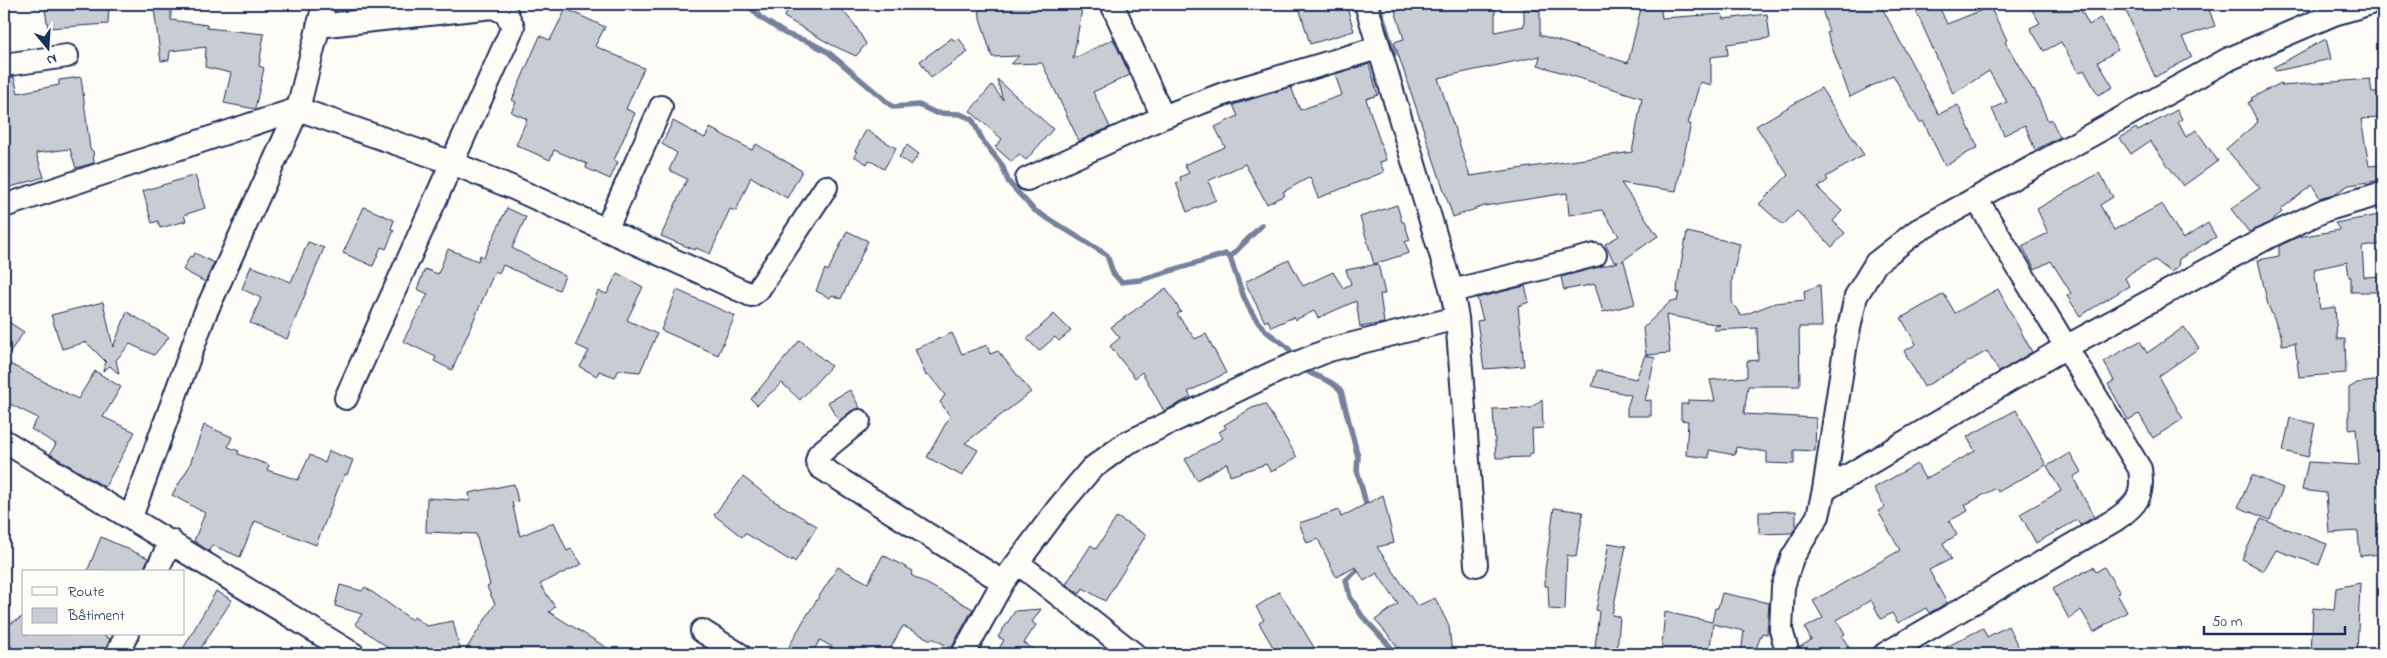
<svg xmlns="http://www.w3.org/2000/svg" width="2387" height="658" viewBox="0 0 2387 658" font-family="'Indie Flower',sans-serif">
<rect width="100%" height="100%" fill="#fdfcf7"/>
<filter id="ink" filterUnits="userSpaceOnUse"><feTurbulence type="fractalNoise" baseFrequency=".02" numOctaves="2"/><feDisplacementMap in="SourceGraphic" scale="10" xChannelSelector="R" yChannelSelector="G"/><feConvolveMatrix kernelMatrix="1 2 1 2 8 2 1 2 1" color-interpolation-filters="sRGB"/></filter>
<g filter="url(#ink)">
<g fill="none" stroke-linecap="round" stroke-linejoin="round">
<!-- stream -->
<path stroke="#76819c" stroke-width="5.5" d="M747,4L761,18L786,34L809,42L828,52L893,107L919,105L936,113L960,114L972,119L983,141L1002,165L1008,181L1012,186L1034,210L1107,255L1113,273L1121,282L1140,280L1226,254L1230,257
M1379,5L1394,54
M1230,257C1238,280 1245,309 1263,328C1274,340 1288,343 1296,359
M1230,257L1262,225
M1302,367C1313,378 1331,378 1341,391L1358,457L1357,470L1368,511
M1363,565L1346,580L1350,597L1362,616L1397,654"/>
</g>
<!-- building -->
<path fill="#c9ccd3" stroke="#1b2f5e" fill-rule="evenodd" d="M44,4H109L108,24L48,28Z
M792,4H837L855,25L866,44L856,56L832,45L784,17Z
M979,4H1083L1073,59L1113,39L1130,75L1093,92L1110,127L1079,141L1042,63L1011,64L1019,56L992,57L980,18Z
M1298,4H1346L1354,31L1310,44Z
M1393,4H1495V32L1524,26V9L1540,10V35L1628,63L1642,4H1660L1662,18L1722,14L1724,19L1767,14L1770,38L1727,44L1728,55L1711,57V85L1700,82L1688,124H1691L1676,191L1621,183L1658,236L1622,261H1624L1635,304L1603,312L1595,284L1564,290L1561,277L1618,262H1614L1605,244L1619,236L1602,210L1569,215L1567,193L1484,206L1453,217L1394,42L1404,39ZM1540,56L1538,65L1642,98L1632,152L1470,176L1438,78Z
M1855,4H1880L1939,114L1958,105L1978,147L1945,166L1923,121L1920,123L1893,75L1850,97L1827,33L1829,32L1822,9L1837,5L1838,8Z
M1913,4H1938L1947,24L1990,7L2007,40L2005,42L2033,90L2034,89L2048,121L2051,119L2060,137L2035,150L2025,125L2004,135L1992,109L2007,102L1989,71L1953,94Z
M2042,4H2078L2089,25L2100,18L2118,50L2098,62L2113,87L2098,95L2084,70L2079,73L2061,42L2044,51L2030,28L2040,23L2032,10Z
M2123,4H2207L2215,26L2182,37L2192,57L2155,77Z
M171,7V20L207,25V28L264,34L259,66L264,68L255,109L224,103L231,73L205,67L206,47L170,51L169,60L161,61L154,9Z
M566,9L605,27L595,46L644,68L626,109L635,113L614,160L618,162L610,179L586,168L587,164L554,150L550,160L516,145L527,119L511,112L516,102L512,100L540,36L550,40Z
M952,38L954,41L959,38L968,52L931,78L920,61Z
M2326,39L2331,59L2276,71L2274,67Z
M1369,64L1378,95L1366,99L1386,160L1380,162L1384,172L1318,198L1310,177L1283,192L1285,195L1267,204L1245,164L1208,181L1216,200L1187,212L1176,183L1181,181L1180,177L1189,173L1184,165L1225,147L1215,127L1238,116L1233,105L1291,87L1300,110L1342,95L1335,74Z
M14,77L18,93L59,85V80L81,77L90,149L93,151L94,163L76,168L70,149L36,153L44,177L4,189V78Z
M997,79L1053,129L1026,160L1019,154L1012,162L995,147L1002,139L970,111L992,85L1003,100Z
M2370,79L2372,93H2382V118L2361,119L2369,166L2380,165L2382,180L2349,185L2334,194L2320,198L2312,185L2280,210L2282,212L2270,222L2249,232L2231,209L2260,188L2226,149L2258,122L2248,103L2252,100L2251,98L2281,83V86Z
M1821,88L1864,155L1826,177L1828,180L1818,188L1842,211L1833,221L1845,233L1832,247L1797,211L1783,225L1759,204L1788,175L1756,126Z
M2177,110L2182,119L2178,122L2186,137L2196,130L2218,161L2183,186L2150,141L2131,154L2120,138L2136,128L2138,131Z
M673,121L705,138L710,128L752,150L756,144L802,171L787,198L751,177L736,211L730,209L710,254L696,248L695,250L661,236L687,179L669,170L677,153L662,144Z
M866,130L896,148L884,169L869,160L867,164L854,156L857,152L855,151Z
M907,145L919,154L911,165L899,157Z
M2099,173L2113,197L2100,205L2114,230L2162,204L2183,239L2208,223L2216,237L2179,259L2178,267L2171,272L2155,260L2132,272L2125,278L2129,286L2080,316L2067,296L2071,293L2051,261L2035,269L2022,246L2048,233L2037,209Z
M195,175L205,208L184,215L186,221L160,228L158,221L152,223L143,191Z
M1397,205L1402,222H1404L1410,240L1405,242L1409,253L1374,264L1360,217Z
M364,207L394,220L391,229L394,230L386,249L381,247L373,266L343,253Z
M507,208L526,217L512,248L565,276L559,290L503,265L499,273L495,271L452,370L434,361L436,357L403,341L428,294L417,289L425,269L438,274L448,249L478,261L480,255L484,257Z
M2379,215L2383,244L2362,247L2364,277L2383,276V292H2351V277H2349L2347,262L2314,269L2320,309L2335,307L2337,339H2345L2346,373L2299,377L2295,343L2282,345L2281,335L2268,305L2258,260L2279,256V246L2298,237L2340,230L2335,223Z
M847,231L868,241L841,299L832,295L830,298L816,291L825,269L828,271Z
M1687,232L1740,244L1732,279V302L1741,316L1775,303L1805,300L1804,291L1820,285L1822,327H1799L1800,386H1748L1744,414L1816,418L1815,451L1794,450V464L1767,463V452L1736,447L1735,455L1709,450V458L1686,455L1688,421L1681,420V404H1688V400L1715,401L1710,380L1747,377V361L1758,360L1757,328L1714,330L1713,327L1720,325L1666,315L1670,353L1646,355L1643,328L1671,301H1677L1679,292L1677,293L1678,280Z
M308,242L324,248L287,339L250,323L261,298L242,289L251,266L291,282Z
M195,253L214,263L205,282L183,270L190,256L192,257Z
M1289,260L1303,286L1333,272L1343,288L1351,284L1346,270L1378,264L1385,294H1380L1384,323L1360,327L1356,301L1318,318L1314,311L1295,320L1294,317L1271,327L1268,320L1265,322L1245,282Z
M617,273L643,287L627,320L657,334L640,372L619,370L615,377L599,371L597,376L580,367L589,351L576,345L598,291L607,294Z
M1525,286L1529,302L1518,306L1524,366L1484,369L1477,321L1483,320L1477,298Z
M1166,288L1181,312L1177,314L1195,339L1206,334L1226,373L1188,392L1191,397L1164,411L1142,372L1135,378L1110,346L1120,338L1111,327Z
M1998,289L2032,352L1999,372L1987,351L1924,387L1904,351L1916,344L1901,318L1944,294L1955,313Z
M677,290L735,316L718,355L661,330Z
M103,302L113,347L127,312L169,337L154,355L130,344L116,360L119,374L110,366L103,371L106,362L86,342L62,349L51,315Z
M1054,314L1071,331L1059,341L1055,337L1039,351L1027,339Z
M4,319L24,332L4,360Z
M2184,327L2199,348L2159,376L2183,419L2153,438L2139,414L2128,420L2108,384L2114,381L2104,361L2140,341L2147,353Z
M952,333L962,354L987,345L990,354L998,351L1031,392L965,443L978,450L962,476L927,457L950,416L940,402L945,395L929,375L926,376L915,349Z
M800,340L831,366L800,400L782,383L757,405L751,399Z
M1645,355L1655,358L1645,401L1651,400V416H1627V408L1631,395L1592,386L1597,370L1636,379Z
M4,361L78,399L95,371L121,387L103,417L135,432L105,487L50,454L56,444L31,429L38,418L4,401Z
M2383,380V554L2360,556L2358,531L2329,533L2326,493L2302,490L2308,462L2359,465L2356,428L2349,429V388L2357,383Z
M850,390L860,408L851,411L839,421L828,402Z
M1542,399L1543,428L1532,429L1533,453L1529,454V457L1496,458L1493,409L1531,408Z
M1265,404L1297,457L1271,472L1266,464L1230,476L1227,463L1197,480L1185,459L1223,438L1219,432L1226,428L1224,425L1252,408Z
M2016,410L2046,465L1998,492L1996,488L1965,505L1968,511L1949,521L1957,535L1943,543L1951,559L1929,570L1947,603L1929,613L1926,608L1898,623L1892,613L1881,619L1871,600L1837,620L1845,634L1842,636L1853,654H1801L1800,647L1811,640L1805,628L1823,618L1813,601L1900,550L1878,511L1885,507L1874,488L1917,464L1925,479L1975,451L1967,437Z
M2290,418L2315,424L2308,457L2283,451Z
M204,425L232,437L228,447L239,451L238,454L269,465L267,470L298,480L310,455L325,463L329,451L353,460L347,475L345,474L338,489L316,545L255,521L240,557L212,545L209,551L194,541L205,513L172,495L189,467Z
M2070,453L2081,472L2073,477L2094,517L2080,525L2077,520L2036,543L2020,514L2061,491L2047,466Z
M2252,475L2283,488L2270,520L2238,507Z
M743,477L774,501L817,526L795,562L792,559L791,561L745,533L742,537L714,515Z
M514,484L518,501L512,502L520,536L554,522L567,551L571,549L582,564L540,584L555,607L549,612L617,654H463L495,604L487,587L490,585L476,534L426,532L427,498L470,501L469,493Z
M1383,495L1394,543L1377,547L1417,606L1435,598L1449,626L1452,654H1404L1375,620L1398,604L1377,573L1364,581L1356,567L1336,577L1318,539L1307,543L1299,523L1339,510L1341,517Z
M1554,508L1583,512L1576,557L1567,555L1565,610L1549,609L1548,586H1545V570Z
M1796,511V526L1792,533L1759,534V512Z
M1117,517L1146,535L1105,601L1083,588L1080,594L1066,584L1091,545L1096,549Z
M2261,519L2327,544L2319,565L2276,550L2264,571L2242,559Z
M101,537L148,558L143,572H87Z
M1609,543L1626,546L1612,615L1620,617L1617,650L1595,648L1599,611L1596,610Z
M883,555L913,571L911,575L973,609L951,648L932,638L931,640L903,626L887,654H844L820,640L811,654H785L802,623L838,567L868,583Z
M2093,567L2096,572L2104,567L2120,593L2117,594L2127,612L2094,632L2081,610L2069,619L2053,589Z
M2360,583L2357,654H2311L2313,608L2334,610L2336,588Z
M340,585L362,591L365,587L412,620L414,617L427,626L453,621L461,654H397L355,624L362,614L335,606Z
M216,591L232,600L197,654H180Z
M1279,592L1290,608L1318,654H1277L1259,623L1264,620L1256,607Z
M1722,593L1769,603L1767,634L1762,633L1754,654H1741L1744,631L1713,624L1709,654H1661L1665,612L1712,622L1715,608H1718Z
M1041,609L1032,622L1036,625L1024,643L1041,654H996L1004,640L998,637L1015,611Z
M24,616V634H101L110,639L104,654H15L4,632V627Z
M2008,626L2022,654H1933L1983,628L1987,637Z"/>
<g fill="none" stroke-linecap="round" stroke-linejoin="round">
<defs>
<path id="minor" d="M1112,4L1163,117
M1366,4L1452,291L1457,318L1476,565
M318,26L493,7L506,13L513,27L346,398
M4,65L67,56
M1027,179L1163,117L1226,93L1378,48
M4,206L298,109L450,162L511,187L751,295L758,290L826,187
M606,230L661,107
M1452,291L1595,255
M859,421L819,454L817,461L820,467L1003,582
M4,441L353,654
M1824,490L2066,347L2268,237L2325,210L2383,193
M131,517L204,316L298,109L324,4
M1018,563L1134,654
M156,572L171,541
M702,631L739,654
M117,654L127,634
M963,654L1003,582L1059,507L1091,469L1125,444L1275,372L1329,350L1457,318
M1788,654L1781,630L1783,587L1792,558L1818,516L1824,490L1846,342L1856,296L1876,263L1917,231L2229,59L2334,14L2368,4
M1885,654L2115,520C2137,505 2144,496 2140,469L1976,198"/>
</defs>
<!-- minor casing -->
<use href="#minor" stroke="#1b2f5e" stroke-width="26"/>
<!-- minor -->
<use href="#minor" stroke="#fdfcf7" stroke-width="22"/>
</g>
</g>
<!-- margin -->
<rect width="2387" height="658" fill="none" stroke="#fdfcf7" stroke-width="20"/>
<rect x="10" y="10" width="2367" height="638" fill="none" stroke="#1b2f5e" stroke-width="2" filter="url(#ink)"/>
<!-- legend -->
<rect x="22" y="570" width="162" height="65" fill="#fdfcf7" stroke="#a3aaba"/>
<rect x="32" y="587" width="25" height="8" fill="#fdfcf7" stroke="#a3aaba"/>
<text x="68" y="596" font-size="15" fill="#1b2f5e">Route</text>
<rect x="32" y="608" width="25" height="15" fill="#c9ccd3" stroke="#a3aaba"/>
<text x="68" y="620" font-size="15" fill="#1b2f5e">Bâtiment</text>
<!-- north arrow -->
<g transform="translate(48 48) rotate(162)" stroke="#fdfcf7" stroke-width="4" paint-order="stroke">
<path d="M0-4L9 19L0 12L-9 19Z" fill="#1b2f5e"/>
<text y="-8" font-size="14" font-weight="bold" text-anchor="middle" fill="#1b2f5e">N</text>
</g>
<!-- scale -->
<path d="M2204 626v8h141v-8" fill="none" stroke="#1b2f5e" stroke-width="2.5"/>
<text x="2212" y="626" font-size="15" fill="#1b2f5e" stroke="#fdfcf7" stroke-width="4" paint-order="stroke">50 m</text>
</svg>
